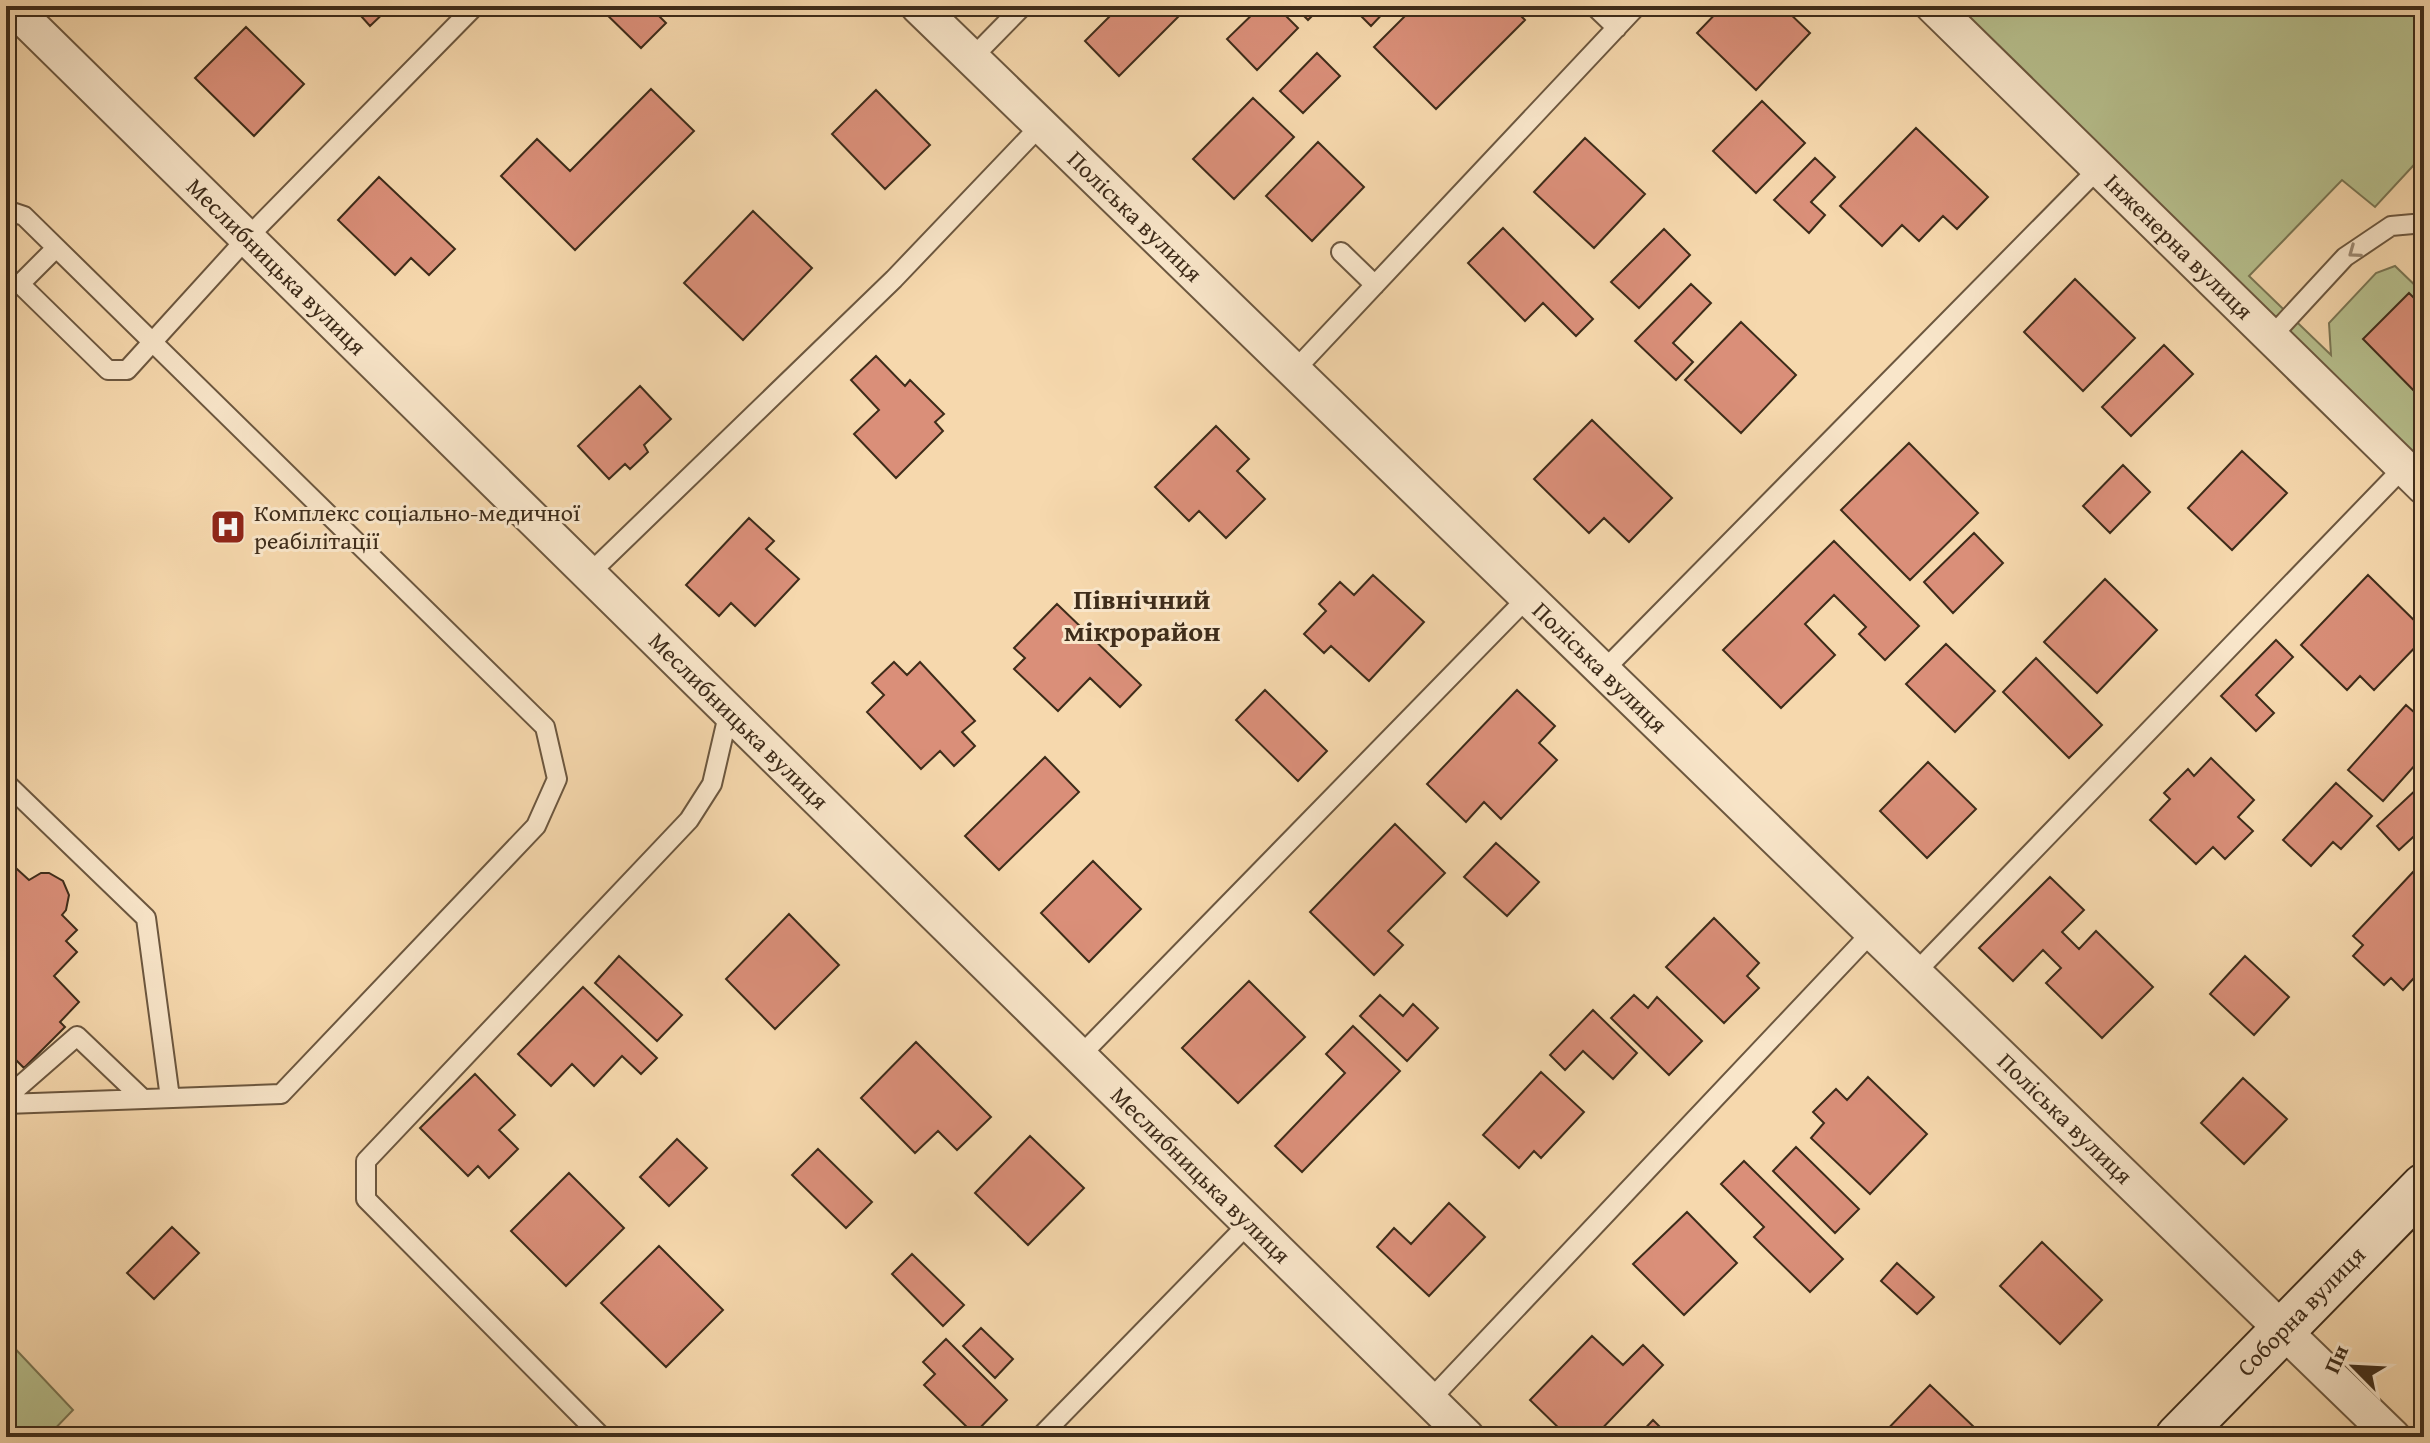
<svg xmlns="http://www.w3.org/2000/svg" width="2430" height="1443" viewBox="0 0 2430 1443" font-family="'Gentium Book Plus',serif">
<rect width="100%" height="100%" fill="#f6d8ad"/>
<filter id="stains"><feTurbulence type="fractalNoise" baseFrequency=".0025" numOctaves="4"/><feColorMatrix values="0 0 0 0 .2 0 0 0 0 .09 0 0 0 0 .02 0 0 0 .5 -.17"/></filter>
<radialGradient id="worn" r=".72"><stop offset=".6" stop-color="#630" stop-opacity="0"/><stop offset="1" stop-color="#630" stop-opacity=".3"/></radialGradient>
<!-- green -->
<path fill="#b7c08e" stroke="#7a7654" stroke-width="2" d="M1933,6H2424V154L2375,207L2342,180L2249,276L2331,355L2329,323L2376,273L2395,266L2424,294V487Z
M6,1339L73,1410L47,1437H6Z"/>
<!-- building -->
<path fill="#da8f79" stroke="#3e2c1a" stroke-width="2" d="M352,6H391L370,26Z
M598,6H649L666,23L641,48Z
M1120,6H1189L1119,76L1085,41Z
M1261,6H1276L1298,28L1257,70L1227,39Z
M1294,6H1322L1308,20Z
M1351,6H1390L1371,26Z
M1415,6H1511L1525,20L1436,109L1374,47Z
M1723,6H1782L1810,33L1756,90L1697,33Z
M246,27L304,84L254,136L195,78Z
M1317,53L1340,76L1303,113L1280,91Z
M651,89L694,131L575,250L501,176L537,139L570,171Z
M876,90L930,145L885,189L832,134Z
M1253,98L1294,137L1234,199L1193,159Z
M1762,101L1805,143L1756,193L1713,151Z
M1916,128L1988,197L1957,229L1943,216L1919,241L1902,225L1882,246L1840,206Z
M1585,138L1645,194L1594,248L1534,192Z
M1318,142L1364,187L1312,241L1266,196Z
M1815,158L1835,177L1811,202L1825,215L1809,233L1774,200Z
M379,177L455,249L429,275L411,258L395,275L338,220Z
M753,211L812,268L743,340L684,283Z
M1503,228L1593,319L1576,336L1543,303L1525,321L1468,263Z
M1664,229L1690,255L1639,308L1611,282Z
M2075,279L2135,338L2083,391L2024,332Z
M1691,284L1711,303L1673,343L1693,362L1676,380L1635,341Z
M2409,293L2424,308V401L2363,339Z
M1741,322L1796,375L1741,433L1685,380Z
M2164,345L2193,374L2131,436L2102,407Z
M876,356L905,386L910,380L944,414L935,422L943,431L896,478L854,434L879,410L851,380Z
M640,386L671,419L644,445L648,452L630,469L625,464L609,479L578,446Z
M1592,420L1672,498L1629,542L1604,518L1589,533L1534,479Z
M1216,426L1249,459L1237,471L1265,499L1226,538L1199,511L1189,521L1155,487Z
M1909,443L1978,513L1910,580L1841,510Z
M2242,451L2287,493L2232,550L2188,508Z
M2123,465L2150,492L2110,533L2083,506Z
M749,518L774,541L766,549L799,579L755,626L731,603L719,616L686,585Z
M1974,533L2003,563L1953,613L1924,582Z
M1834,541L1919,626L1885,660L1859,634L1866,627L1834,595L1805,624L1835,655L1781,708L1723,650Z
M1373,575L1424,622L1369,681L1331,646L1324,653L1304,634L1326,611L1319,604L1340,582L1354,595Z
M2368,575L2424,630V638L2374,690L2360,676L2347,690L2301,645Z
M2105,579L2157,630L2097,693L2044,642Z
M1057,604L1141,685L1120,707L1090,678L1058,711L1014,669L1025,658L1014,648Z
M2276,640L2293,657L2256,695L2274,713L2256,731L2221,696Z
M1946,644L1995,691L1955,732L1906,684Z
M2036,658L2102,725L2069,758L2003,692Z
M894,662L907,675L920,662L975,721L962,732L975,746L954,766L940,751L921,769L867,712L884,695L872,683Z
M1265,690L1327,751L1298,781L1236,720Z
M1517,690L1555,726L1539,743L1557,760L1501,819L1484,802L1466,822L1427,784Z
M2406,705L2424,721V755L2383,801L2348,770Z
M1045,757L1079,792L999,870L965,836Z
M2211,758L2254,800L2238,817L2253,831L2225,859L2213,847L2196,864L2150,820L2170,799L2164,793L2188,769L2194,776Z
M1928,762L1976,809L1927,858L1880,811Z
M2336,783L2372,816L2341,849L2333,842L2311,866L2283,840Z
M2419,787L2424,793V827L2399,850L2377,826Z
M1395,824L1445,873L1388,931L1403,945L1374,975L1310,912Z
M1496,843L1539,882L1507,916L1464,877Z
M6,859L29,880L41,873H49L63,881L69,895L66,910L62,915L77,930L66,941L77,952L54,976L79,1002L60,1022L65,1027L24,1068L6,1050Z
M1093,861L1141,909L1089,962L1041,913Z
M2414,871L2424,880V967L2403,990L2391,978L2384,985L2353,956L2363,945L2353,936Z
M2050,877L2084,910L2062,932L2079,949L2096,931L2153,987L2102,1038L2046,983L2061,968L2043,950L2013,981L1979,948Z
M789,914L839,965L775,1029L726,979Z
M1714,918L1759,963L1747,976L1759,988L1724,1023L1666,967Z
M619,956L682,1015L657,1041L595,983Z
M2245,956L2289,997L2254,1035L2210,994Z
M1249,981L1305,1037L1238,1103L1182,1048Z
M583,987L657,1058L641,1074L622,1056L594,1086L572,1064L551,1086L518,1054Z
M1380,995L1403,1016L1413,1004L1438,1028L1407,1061L1360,1016Z
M1634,995L1648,1008L1657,997L1702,1041L1669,1075L1611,1018Z
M1593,1010L1637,1053L1613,1079L1583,1051L1565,1070L1550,1055Z
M1353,1026L1400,1071L1302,1172L1275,1146L1345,1073L1326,1054Z
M916,1042L991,1117L957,1150L938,1131L915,1153L861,1098Z
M1541,1072L1584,1112L1541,1158L1534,1151L1519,1168L1483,1135Z
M475,1074L515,1115L499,1130L518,1149L489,1178L478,1166L468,1176L420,1128Z
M1868,1077L1927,1134L1870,1194L1811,1138L1824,1123L1813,1112L1836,1089L1847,1100Z
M2243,1078L2287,1119L2244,1164L2201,1123Z
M1030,1136L1084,1188L1028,1245L975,1193Z
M677,1139L707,1168L669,1206L640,1177Z
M1796,1147L1859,1209L1835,1233L1773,1171Z
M818,1149L872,1202L846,1228L792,1175Z
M1744,1161L1843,1259L1810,1292L1754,1237L1764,1227L1721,1184Z
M569,1173L624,1228L566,1286L511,1231Z
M1449,1203L1485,1237L1429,1296L1377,1247L1394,1228L1411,1244Z
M1687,1212L1737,1263L1684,1315L1633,1264Z
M172,1227L199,1253L154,1299L127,1273Z
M2042,1242L2102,1300L2060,1344L2000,1286Z
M659,1246L723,1310L666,1367L601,1303Z
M912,1254L964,1305L943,1326L892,1274Z
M1897,1263L1934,1297L1917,1314L1881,1281Z
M981,1328L1013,1359L995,1378L963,1346Z
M1592,1336L1623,1365L1643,1345L1663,1365L1594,1437H1568L1530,1400Z
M946,1339L1007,1400L974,1434L924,1385L935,1374L923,1362Z
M1930,1385L1975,1428L1966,1437H1880Z
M1653,1420L1670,1437H1637Z"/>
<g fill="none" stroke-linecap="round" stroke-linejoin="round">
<defs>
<path id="service" d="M1594,6L1617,28
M972,58L1023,6
M6,210L24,216L545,727L557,779L536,826L281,1094L6,1104
M56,248L20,284L108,370H127L247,238L475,6
M1341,252L1375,285
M2271,337L2345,257L2391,226L2424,223
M1294,371L1637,6
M589,574L894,279L1041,125
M1603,671L2099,168
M6,783L146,918L170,1098
M1915,973L2404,467
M1080,1056L1528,597
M6,1098L77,1036L143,1099
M1430,1400L1872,932
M602,1437L366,1199V1161L689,820L712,784L729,711
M1040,1437L1249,1223"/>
<g id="minor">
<path id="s1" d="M11,6L1467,1437"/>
<path id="s2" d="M918,6L2393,1437"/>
<path id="s3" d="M1933,6L2424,487"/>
</g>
<g id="secondary">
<path id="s4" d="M2178,1437L2424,1186"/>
</g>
</defs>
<!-- service casing -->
<use href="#service" stroke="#6c573f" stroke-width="22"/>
<!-- minor casing -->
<use href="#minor" stroke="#6c573f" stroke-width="38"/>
<!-- secondary casing -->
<use href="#secondary" stroke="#3e2c1a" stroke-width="48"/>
<!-- service -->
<use href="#service" stroke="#f9e6ca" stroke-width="18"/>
<!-- minor -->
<use href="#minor" stroke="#f9e6ca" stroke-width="34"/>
<!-- secondary -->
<use href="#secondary" stroke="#f9e6ca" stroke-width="44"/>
</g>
<!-- one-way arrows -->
<defs><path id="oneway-chevron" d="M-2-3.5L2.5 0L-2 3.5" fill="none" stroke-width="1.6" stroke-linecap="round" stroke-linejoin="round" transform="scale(2)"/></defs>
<use stroke="#9c8972" href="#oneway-chevron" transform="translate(2354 252) rotate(144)"/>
<!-- icons -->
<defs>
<symbol id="hospital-square" viewBox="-11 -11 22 22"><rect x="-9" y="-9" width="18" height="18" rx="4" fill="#8f2418" stroke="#f9e6ca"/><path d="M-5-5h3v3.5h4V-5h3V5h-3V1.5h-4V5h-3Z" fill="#fff"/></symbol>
</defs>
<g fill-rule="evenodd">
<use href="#hospital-square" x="208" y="507" width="40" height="40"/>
</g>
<g text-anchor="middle" stroke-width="6" stroke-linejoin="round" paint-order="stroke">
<!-- street labels -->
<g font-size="24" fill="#3e2c1a" stroke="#f9e6ca">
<text dy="8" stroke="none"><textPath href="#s2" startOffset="302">Поліська вулиця</textPath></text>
<text dy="8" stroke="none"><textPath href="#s3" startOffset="344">Інженерна вулиця</textPath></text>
<text dy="8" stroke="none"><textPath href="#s1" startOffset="372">Меслибницька вулиця</textPath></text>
<text dy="8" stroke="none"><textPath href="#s2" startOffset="950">Поліська вулиця</textPath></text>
<text dy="8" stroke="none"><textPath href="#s1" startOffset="1020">Меслибницька вулиця</textPath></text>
<text dy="8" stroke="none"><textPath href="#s2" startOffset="1598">Поліська вулиця</textPath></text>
<text dy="8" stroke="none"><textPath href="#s1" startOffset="1668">Меслибницька вулиця</textPath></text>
<text dy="8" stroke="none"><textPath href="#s4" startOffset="176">Соборна вулиця</textPath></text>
</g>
<!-- poi labels -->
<g font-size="24" fill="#3e2c1a" stroke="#f9e6ca" text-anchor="start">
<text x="254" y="521">Комплекс соціально-медичної<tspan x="254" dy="28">реабілітації</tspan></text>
</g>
<!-- quarter labels -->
<g font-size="28" font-weight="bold" fill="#3e2c1a" stroke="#f9e6ca">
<text x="1142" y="609">Північний<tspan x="1142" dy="32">мікрорайон</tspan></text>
</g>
</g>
<!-- margin -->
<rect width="2430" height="1443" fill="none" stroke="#f6d8ad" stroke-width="32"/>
<rect x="8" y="8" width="2414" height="1427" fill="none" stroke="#3e2c1a" stroke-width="4"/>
<rect x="16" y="16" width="2398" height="1411" fill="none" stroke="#3e2c1a" stroke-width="2"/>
<!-- north arrow -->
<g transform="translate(2354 1367) rotate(294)" stroke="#f9e6ca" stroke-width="6" paint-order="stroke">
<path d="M0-6L14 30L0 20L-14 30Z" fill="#3e2c1a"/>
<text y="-12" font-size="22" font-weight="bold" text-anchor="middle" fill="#3e2c1a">Пн</text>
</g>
<rect width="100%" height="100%" filter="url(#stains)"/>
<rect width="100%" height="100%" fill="url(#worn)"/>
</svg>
